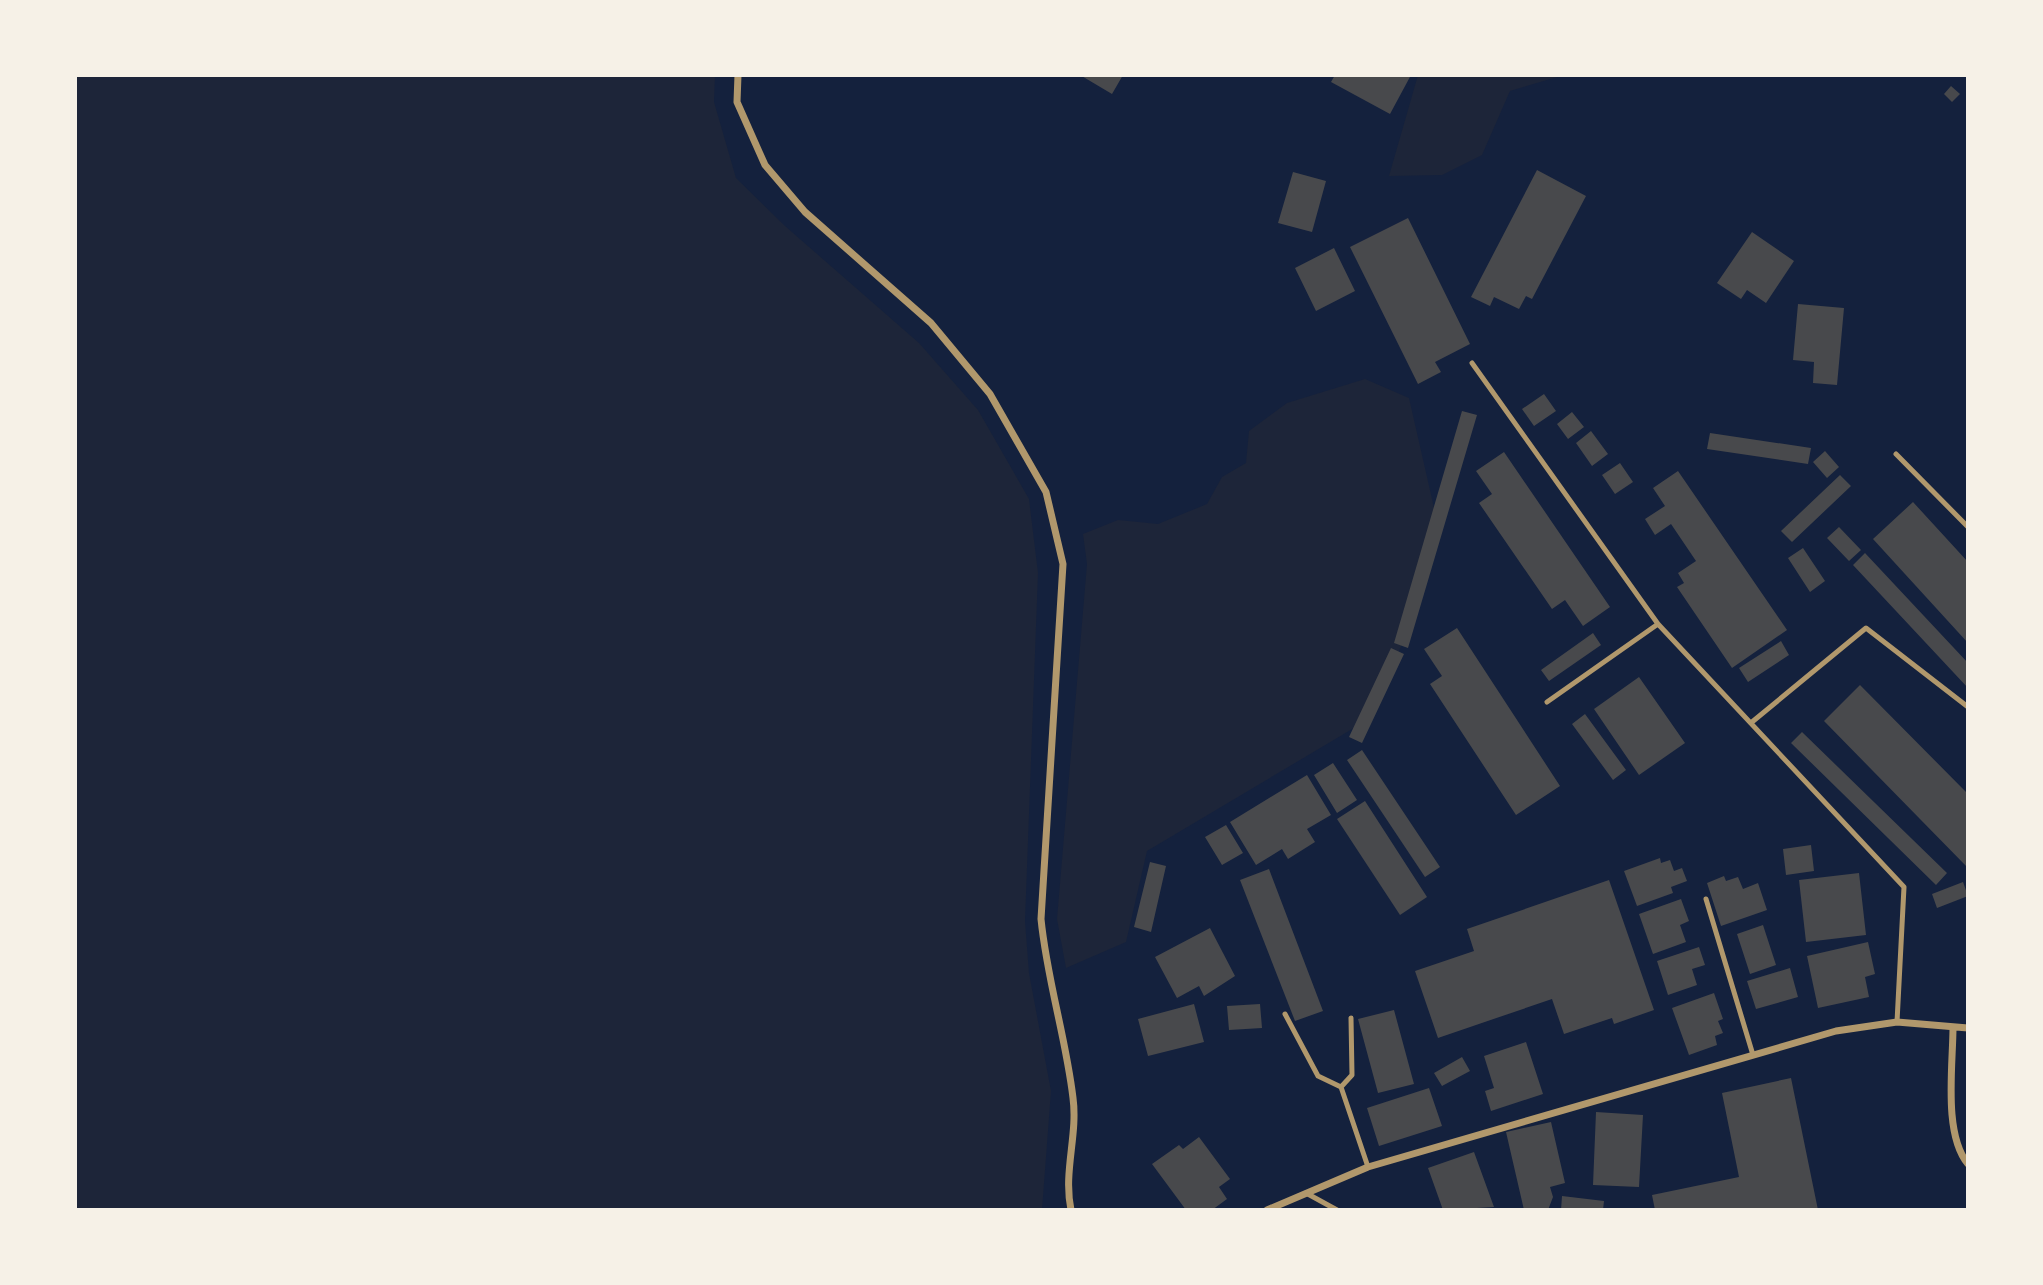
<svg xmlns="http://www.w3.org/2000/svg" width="2043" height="1285" viewBox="0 0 2043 1285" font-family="'Source Serif 4',serif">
<rect width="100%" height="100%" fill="#14213d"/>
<!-- green -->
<path fill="#1d2539" d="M75,75H715L714,102L736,178L785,226L919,343L978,410L1029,499L1038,573L1025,921L1029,973L1051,1091L1042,1210H75Z
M1418,75H1564L1510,91L1482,155L1442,175L1389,176Z
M1365,379L1409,398L1435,512L1418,608L1369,719L1147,851L1126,942L1066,968L1057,919L1087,564L1083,534L1118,520L1158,524L1207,504L1222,477L1246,463L1249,431L1287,403Z"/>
<!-- building -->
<path fill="#48494c" d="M1080,75H1123L1112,94Z
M1335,75H1411L1390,114L1331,82Z
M1951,86L1960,94L1952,102L1944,94Z
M1537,170L1586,196L1532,299L1526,296L1519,309L1494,297L1490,306L1471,297Z
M1293,172L1326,181L1312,232L1278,223Z
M1408,218L1470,344L1435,362L1441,372L1418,384L1350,247Z
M1752,232L1794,261L1766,303L1747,290L1741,299L1717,283Z
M1334,248L1355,291L1316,311L1295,268Z
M1798,304L1844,308L1837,385L1813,383L1814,362L1793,360Z
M1544,394L1556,411L1534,426L1522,409Z
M1462,411L1477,415L1408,648L1394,643Z
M1572,412L1584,427L1568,439L1557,424Z
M1591,431L1608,454L1592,466L1576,443Z
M1710,433L1811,448L1808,464L1707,449Z
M1825,451L1839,467L1827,478L1813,462Z
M1504,452L1610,607L1583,626L1565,600L1552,609L1479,503L1492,494L1476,471Z
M1620,463L1633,482L1615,494L1602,475Z
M1678,471L1787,630L1732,668L1677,587L1684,583L1678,573L1696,561L1671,524L1655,535L1645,519L1665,506L1653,488Z
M1840,475L1851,486L1792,542L1781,531Z
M1913,502L1968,562V643L1873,539Z
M1839,527L1861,550L1849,561L1827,538Z
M1803,548L1825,581L1810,592L1788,558Z
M1865,553L1968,663V688L1853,565Z
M1457,628L1560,786L1516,815L1430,684L1442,676L1424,649Z
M1593,633L1601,645L1549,681L1541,670Z
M1781,641L1789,655L1748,682L1739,668Z
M1391,648L1404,654L1362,743L1349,737Z
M1639,677L1685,743L1639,775L1594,709Z
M1860,685L1968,794V868L1824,721Z
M1585,714L1626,770L1613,780L1572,724Z
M1802,732L1947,873L1936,885L1791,743Z
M1362,750L1440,867L1425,877L1347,760Z
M1333,763L1357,800L1337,813L1314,775Z
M1307,775L1331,815L1307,829L1315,842L1288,859L1282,849L1256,865L1230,822Z
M1365,801L1427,897L1400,915L1337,819Z
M1226,825L1243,853L1222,865L1205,837Z
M1811,845L1814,871L1786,875L1783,849Z
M1660,858L1661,863L1670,860L1674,871L1682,868L1687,881L1671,887L1673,893L1637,906L1624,871Z
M1150,862L1166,866L1151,932L1134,927Z
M1269,869L1323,1011L1295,1021L1240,880Z
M1859,873L1866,935L1806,942L1799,880Z
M1724,876L1726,881L1738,877L1743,889L1758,883L1767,910L1721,926L1707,883Z
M1609,880L1654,1010L1614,1024L1612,1018L1564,1034L1552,999L1438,1038L1415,971L1474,951L1467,929Z
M1963,882L1968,896L1937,908L1932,894Z
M1681,899L1689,921L1680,925L1686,942L1653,954L1639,914Z
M1763,925L1776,965L1750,974L1737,934Z
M1210,928L1235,976L1204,996L1199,986L1177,998L1155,957Z
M1868,942L1875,974L1865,977L1869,997L1818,1008L1807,956Z
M1699,947L1705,965L1692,969L1697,985L1668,995L1657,961Z
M1790,968L1798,997L1756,1009L1747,981Z
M1714,993L1723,1019L1718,1021L1723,1033L1715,1036L1717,1045L1689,1055L1672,1008Z
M1194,1004L1204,1042L1148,1056L1138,1019Z
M1260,1004L1262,1028L1229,1030L1227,1006Z
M1394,1010L1414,1084L1378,1093L1358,1019Z
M1526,1042L1543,1094L1491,1111L1485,1091L1494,1088L1484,1056Z
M1462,1057L1470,1071L1442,1086L1434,1073Z
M1791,1078L1818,1210H1655L1652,1195L1739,1177L1722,1093Z
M1429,1088L1442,1126L1379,1146L1367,1108Z
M1596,1112L1643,1115L1639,1187L1593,1185Z
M1551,1122L1565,1183L1550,1187L1553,1197L1548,1210H1524L1506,1132Z
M1199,1137L1230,1179L1219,1187L1227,1199L1212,1210H1186L1152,1164L1179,1145L1183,1149Z
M1474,1152L1494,1207L1443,1210L1428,1168Z
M1562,1196L1604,1201L1603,1210H1561Z"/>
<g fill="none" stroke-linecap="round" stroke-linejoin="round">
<!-- service -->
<path stroke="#b1986c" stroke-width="5" d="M1472,363L1658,624L1904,887L1897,1022
M1896,454L1968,527
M1547,702L1658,624
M1752,722L1866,628L1968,707
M1706,899L1753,1055
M1285,1014L1318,1076L1341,1087L1368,1167
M1341,1087L1352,1075L1351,1018
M1306,1193L1337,1210"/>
<!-- minor -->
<path stroke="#b1986c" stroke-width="7" d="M738,75L737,102L765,165L805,212L931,323L990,394L1046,492L1063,564L1041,919C1047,980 1066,1038 1073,1098C1078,1135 1063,1172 1071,1210
M1953,1027C1953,1065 1943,1134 1968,1164
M1267,1210L1368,1167L1836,1031L1897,1022L1968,1028"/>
</g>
<!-- border -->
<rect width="2043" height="1285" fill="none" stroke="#f6f1e7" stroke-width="154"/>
</svg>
